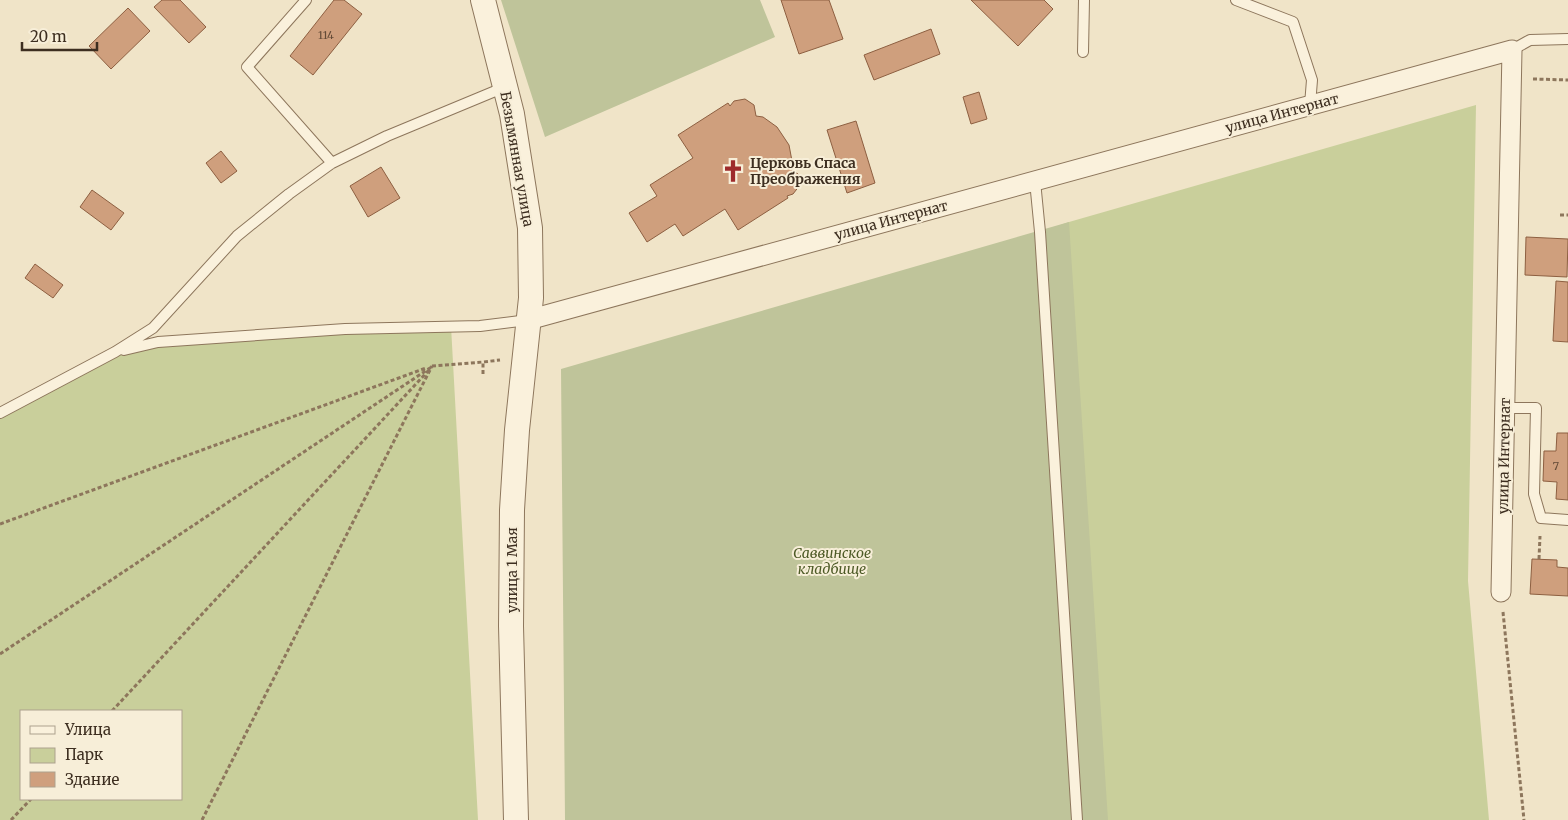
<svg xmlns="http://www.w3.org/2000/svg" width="1568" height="820" viewBox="0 0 1568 820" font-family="Merriweather,serif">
<rect width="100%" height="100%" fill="#f0e4c8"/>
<!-- green -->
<path fill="#c9cf9b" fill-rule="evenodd" d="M1476,105L1468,581L1489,820H565L1040,232L1069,222Z
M451,326L478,820H0V413L115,352L158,342ZM21,711H181V799H21Z"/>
<!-- cemetery -->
<path fill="#bfc49a" d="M501,0H760L775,37L545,137Z
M1069,222L1108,820H565L561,369Z"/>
<!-- building -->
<path fill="#cf9f7d" stroke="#8d5f41" d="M162,0H180L206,27L189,43L154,7Z
M334,0H344L362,14L313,75L290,56Z
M781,0H829L843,39L799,54Z
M971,0H1044L1053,9L1018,46Z
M128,8L150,31L111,69L89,46Z
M931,29L940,54L874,80L864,55Z
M979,92L987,119L971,124L963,97Z
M745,99L754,105L756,116L763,117L777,127L789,145L792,161L789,168L798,174L800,185L793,194L787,196L788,198L738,230L725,209L683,236L675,224L647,242L629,213L657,196L650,185L693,158L678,135L728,103L730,106L734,101Z
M856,121L875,183L847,193L827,130Z
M221,151L237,171L221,183L206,163Z
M381,167L400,198L368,217L350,186Z
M92,190L124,213L111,230L80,207Z
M1526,237L1568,239L1567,277L1525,275Z
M35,264L63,285L53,298L25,278Z
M1556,281L1568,282V342L1553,341Z
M1557,433H1568V500L1556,499L1557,482L1543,481L1544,451H1556Z
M1532,559L1557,560V567L1568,568V596L1530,594Z"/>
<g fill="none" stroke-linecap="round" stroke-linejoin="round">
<defs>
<path id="service" d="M306,0L247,67L332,163
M1236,0L1293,22L1312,80L1310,105
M1512,50L1530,40L1568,39
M1083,52L1084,0
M1035,181L1040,232L1077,820
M124,350L158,342L345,329L480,326L528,320
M1505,408H1536L1534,494L1541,518L1568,520
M0,413L115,352L153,328L237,236L289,194L332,163L387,136L505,87"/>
<path id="minor" d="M528,320L1512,50L1501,592"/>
<path id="tertiary" d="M483,0L512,114L530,228L531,298L517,430L512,510L511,626L516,820"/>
</defs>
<!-- service casing -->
<use href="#service" stroke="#8d765c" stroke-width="12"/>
<!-- minor casing -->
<use href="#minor" stroke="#8d765c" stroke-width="21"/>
<!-- tertiary casing -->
<use href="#tertiary" stroke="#8d765c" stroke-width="26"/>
<!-- path -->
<path stroke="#8d765c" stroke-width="3" stroke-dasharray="4 2.5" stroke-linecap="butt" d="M1533,79L1568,80
M1560,215H1568
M432,366L483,362
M483,374V362L500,360
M0,524L426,368
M1539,559L1540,536
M1503,612L1524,820
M0,654L433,366
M112,711L429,370
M11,820L31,799
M202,820L432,366"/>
<!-- service -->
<use href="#service" stroke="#faf1dc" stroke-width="10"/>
<!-- minor -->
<use href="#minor" stroke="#faf1dc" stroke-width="19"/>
<!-- tertiary -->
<use href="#tertiary" stroke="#faf1dc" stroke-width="24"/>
</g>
<!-- icons -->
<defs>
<symbol id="church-bare" viewBox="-9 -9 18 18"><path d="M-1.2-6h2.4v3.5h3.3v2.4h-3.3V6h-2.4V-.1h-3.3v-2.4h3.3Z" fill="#9e2a2b" stroke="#f7eed8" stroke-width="2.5" paint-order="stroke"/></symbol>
</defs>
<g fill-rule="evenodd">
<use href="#church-bare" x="717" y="155" width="32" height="32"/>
</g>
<g text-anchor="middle" stroke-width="4" stroke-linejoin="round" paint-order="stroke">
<!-- number labels -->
<g font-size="11" fill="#624a37">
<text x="326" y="39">114</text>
<text x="1556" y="470">7</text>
</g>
<!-- street labels -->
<g font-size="14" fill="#3d2e20" stroke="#f7eed8">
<text transform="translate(1282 113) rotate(-15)" y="5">улица Интернат</text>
<text transform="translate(517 159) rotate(80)" y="5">Безымянная улица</text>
<text transform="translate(891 220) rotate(-15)" y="5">улица Интернат</text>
<text transform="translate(1504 456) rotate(-89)" y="5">улица Интернат</text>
<text transform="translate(512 570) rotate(-90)" y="5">улица 1 Мая</text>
</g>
<!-- poi labels -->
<g font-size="14" font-weight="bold" fill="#3d2e20" stroke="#f7eed8" text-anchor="start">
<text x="750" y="168">Церковь Спаса<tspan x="750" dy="16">Преображения</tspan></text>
</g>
<!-- park labels -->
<g font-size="14" font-style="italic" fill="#4d5a26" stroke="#f7eed8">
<text x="832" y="558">Саввинское<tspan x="832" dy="16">кладбище</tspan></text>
</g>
</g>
<!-- legend -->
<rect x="20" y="710" width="162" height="90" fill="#f7eed8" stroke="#ada18e"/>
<rect x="30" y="726" width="25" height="8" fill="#faf1dc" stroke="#ada18e"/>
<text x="65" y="735" font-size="15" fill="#3d2e20">Улица</text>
<rect x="30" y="748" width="25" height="15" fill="#c9cf9b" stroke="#ada18e"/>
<text x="65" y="760" font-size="15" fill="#3d2e20">Парк</text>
<rect x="30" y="772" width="25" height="15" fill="#cf9f7d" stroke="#ada18e"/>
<text x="65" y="785" font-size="15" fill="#3d2e20">Здание</text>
<!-- scale -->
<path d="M22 42v8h75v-8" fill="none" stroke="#3d2e20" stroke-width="2.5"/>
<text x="30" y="42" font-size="15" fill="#3d2e20" stroke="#f7eed8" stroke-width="4" paint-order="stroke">20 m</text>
</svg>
